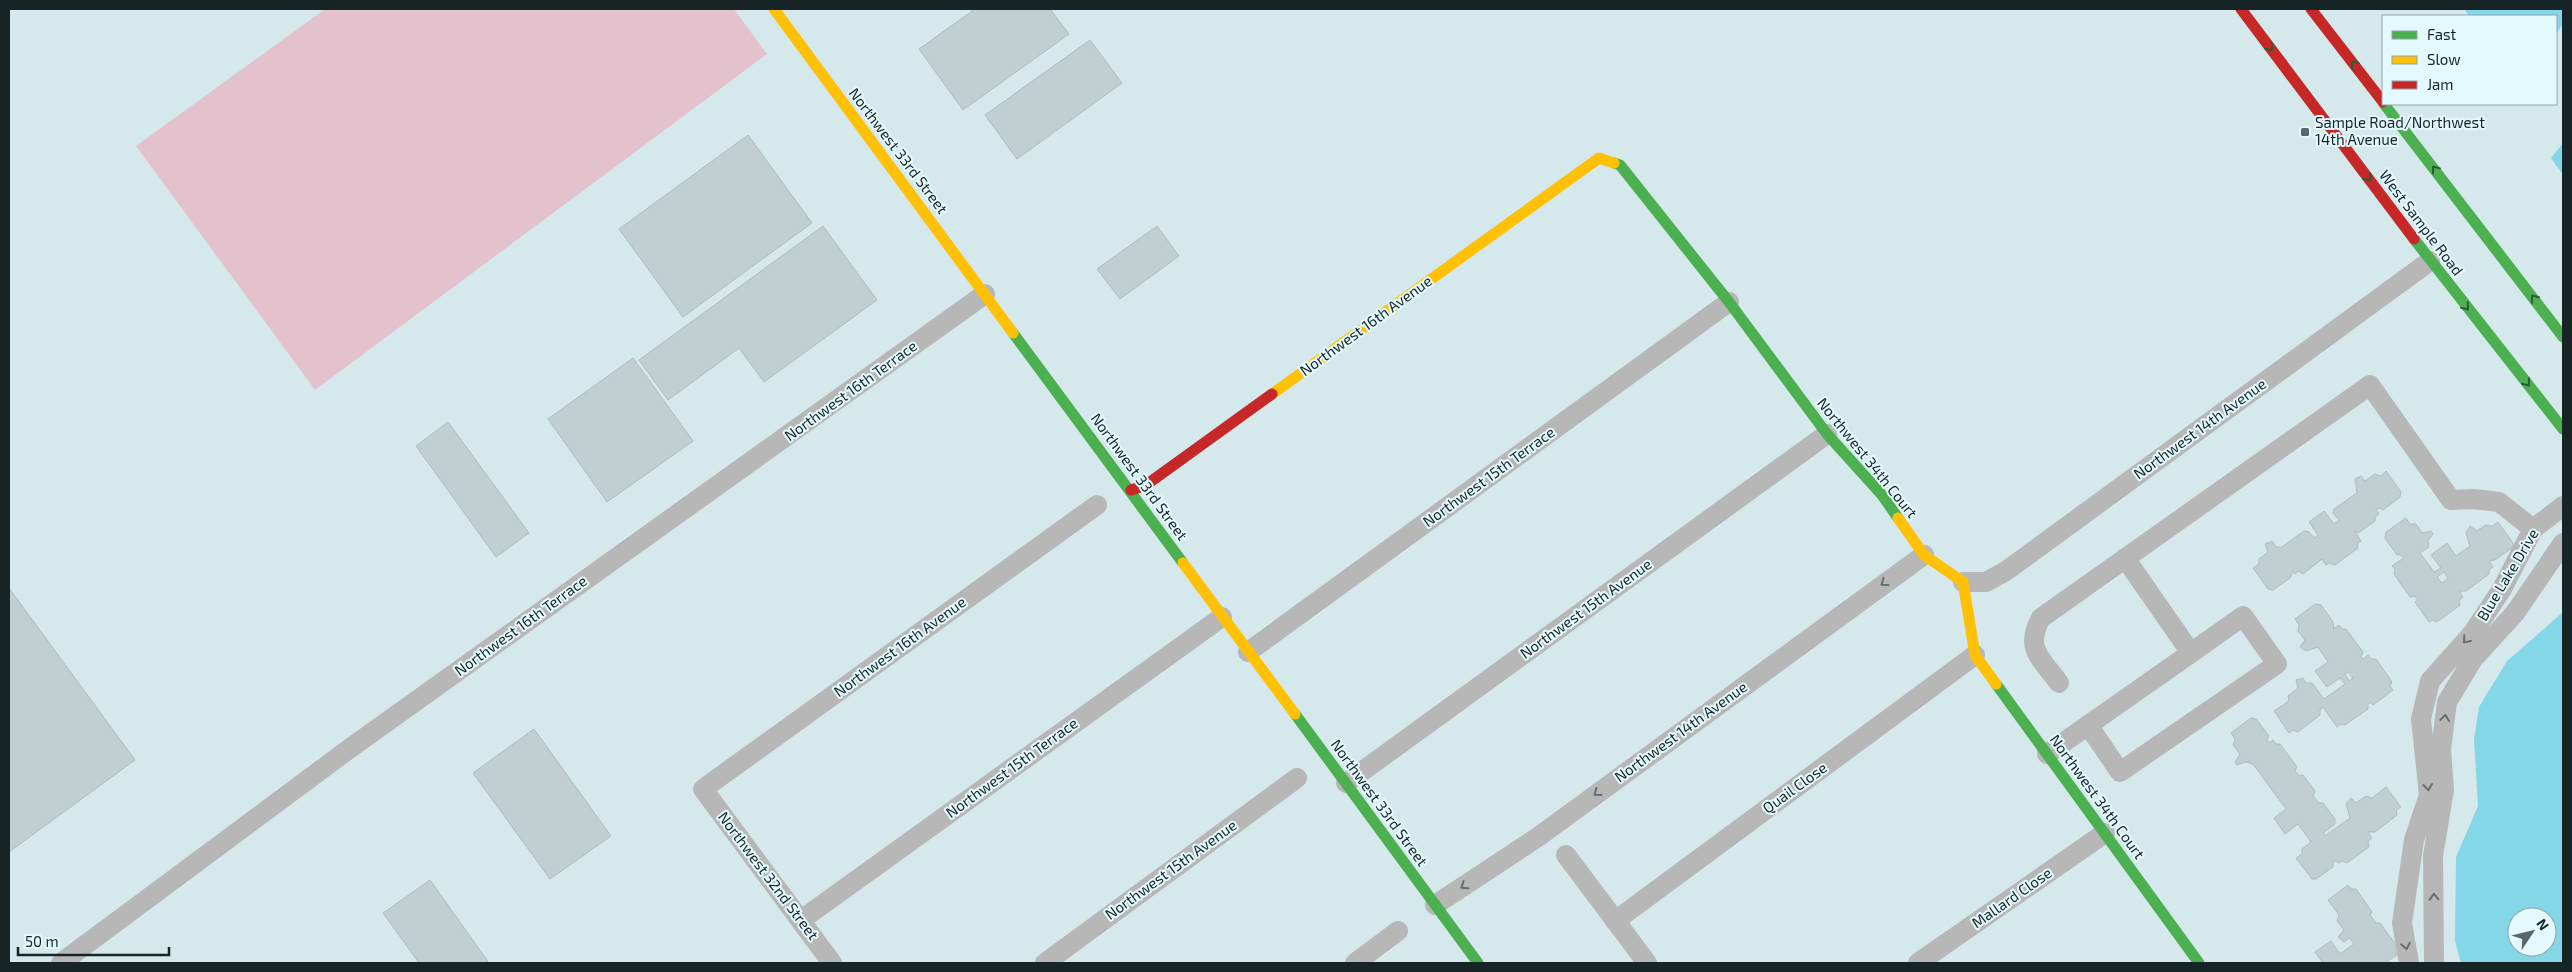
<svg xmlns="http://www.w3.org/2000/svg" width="2572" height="972" viewBox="0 0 2572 972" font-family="'Exo 2',sans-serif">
<rect width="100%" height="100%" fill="#d5e9ec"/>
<!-- green -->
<path fill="#e4c2cd" d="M325,9H734L767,54L315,390L136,146Z"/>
<!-- water -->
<path fill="#84d7e6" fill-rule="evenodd" d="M2464,9H2563V24L2556,34V16H2469Z
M2563,143V175L2551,158Z
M2563,612V963H2461L2455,941L2456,857L2478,806L2474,739L2479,707L2507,661ZM2517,917H2547V947H2517Z"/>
<!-- building -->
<path fill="#bfcfd2" stroke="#adbcbf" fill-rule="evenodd" d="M975,9H1050L1069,34L963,110L919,49Z
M1090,40L1122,83L1017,159L985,115Z
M748,135L812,223L683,317L619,229Z
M823,226L877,300L764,382L739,348L668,400L639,360Z
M1157,226L1179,256L1120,299L1097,269Z
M633,358L693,441L607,502L548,419Z
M448,422L529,533L496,557L416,446Z
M2386,471L2401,492L2400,497L2383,510L2379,508L2376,510L2379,514L2375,517V521L2358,533L2354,531L2361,541L2357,544L2358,548L2335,565L2330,563L2326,565L2322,559L2303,574L2298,571L2295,574L2293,571L2290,578L2273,590L2268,589L2253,568L2259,564V559L2268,552L2265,544L2272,541L2276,547H2282L2304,531L2309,532L2314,538L2318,535L2309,522L2324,511L2334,524L2339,520L2333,513L2334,509L2357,493L2355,479L2361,476L2365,481L2375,474L2381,476Z
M2406,518L2410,524H2416L2422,533L2431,531L2433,534L2428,541L2429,547L2420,553L2434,572L2441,568L2431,555L2447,543L2456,556L2470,546L2466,533L2470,526L2477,531L2486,525L2492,526L2498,522L2513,543L2512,548L2495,560L2489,561L2493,567L2489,570V574L2466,591H2459L2463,597L2459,600L2460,605L2437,622L2432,620L2429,622L2415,602L2418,600L2415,596L2410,597L2394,574L2395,569L2392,566L2404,558L2401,555H2397L2385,538L2386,532ZM2444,572L2448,578L2442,583L2437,577Z
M9,588L135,760L9,852Z
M2315,604L2321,605L2333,622L2334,629L2339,625L2342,629H2346L2363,652L2361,657L2363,659L2368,655L2371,659H2376L2392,682L2390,686L2393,690L2373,705L2371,702L2368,704V709L2345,725L2341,724L2337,727L2323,707L2320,710V715L2298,732L2293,730L2289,733L2274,711L2289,701L2288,696L2298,688L2296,680L2303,678L2306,683H2312L2324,699L2345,684L2340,678L2327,687L2315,671L2328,662L2318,647L2306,651L2300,647L2305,640L2298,631L2299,625L2295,619ZM2348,672L2353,678L2349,681L2345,674Z
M2251,718L2256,719L2269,736L2267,740L2269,743L2273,740L2276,744H2280L2297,767L2295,771L2299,776L2303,775L2315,791L2313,796L2319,803H2323L2335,819V824L2323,833L2325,836L2350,818L2346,804L2351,798L2356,803L2366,796L2372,798L2386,787L2401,807L2396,810L2397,815L2375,832H2368L2372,838L2368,841L2369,847L2347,863L2342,861L2338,863L2336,860L2333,863V867L2316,879H2312L2296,858L2302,854V849L2311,842L2298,824L2285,834L2274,818L2286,809L2253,764L2246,762L2237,765L2235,762L2240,754L2233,745L2235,739L2231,733Z
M534,729L611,836L550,879L473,773Z
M430,880L489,963H419L383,913Z
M2348,885L2351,889H2356L2372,912L2370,915L2376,923H2380L2397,946L2395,950L2398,954L2385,963H2323L2315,952L2331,941L2340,954L2354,944L2349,938L2344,942L2338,937L2344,930L2337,921L2339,915L2328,900Z"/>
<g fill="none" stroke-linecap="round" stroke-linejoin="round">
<!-- street -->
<path stroke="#b7b7b8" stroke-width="20" d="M1963,582H1986L2006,571L2430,261
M1248,652L1729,302
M2059,683C2041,658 2024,649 2041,618L2370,385L2451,500L2474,499L2499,502L2533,529
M2088,725L2120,772L2277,664L2243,616L2191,653L2125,558
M2047,754L2191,653
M1346,783L1827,434
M1566,855L1647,963
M1435,905L1538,837L1924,555
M801,920L1222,617
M1615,921L1975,655
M61,963L349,749L985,294
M832,963L703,789L1097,505
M1045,963L1297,778
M1355,963L1398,931
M1918,963L2105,833
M2409,963L2402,923L2414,840L2429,795L2421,719L2430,681L2472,634L2502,589L2533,529L2563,506
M2434,963L2433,856L2444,790L2441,749L2447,702L2473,659L2515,613L2563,543"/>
<!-- fast -->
<path stroke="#4caf50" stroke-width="11" d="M2384,104L2563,337
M1614,163L1620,165L1729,302L1827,434L1882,495L1898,518
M2414,239L2563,429
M1013,333L1183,563
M1996,684L2199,963
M1295,714L1478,963"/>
<!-- slow -->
<path stroke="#ffc107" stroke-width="11" d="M774,9L1013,333
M1272,394L1599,158L1614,163
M1898,518L1924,555L1963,582L1975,655L1996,684
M1183,563L1295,714"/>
<!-- jam -->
<path stroke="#c62828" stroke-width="11" d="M2241,9L2414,239
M2311,9L2383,102
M1131,490L1146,485L1272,394"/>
</g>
<!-- one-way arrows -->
<defs><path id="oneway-chevron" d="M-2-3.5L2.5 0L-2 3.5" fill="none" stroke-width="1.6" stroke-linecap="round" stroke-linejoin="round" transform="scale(1.25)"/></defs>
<g stroke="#2c5c37">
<use href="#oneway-chevron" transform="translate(2270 48) rotate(53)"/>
<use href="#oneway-chevron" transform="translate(2354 64) rotate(-127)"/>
<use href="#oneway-chevron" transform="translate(2435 169) rotate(-127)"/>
<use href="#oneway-chevron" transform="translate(2368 178) rotate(53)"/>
<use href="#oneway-chevron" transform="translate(2534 298) rotate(-128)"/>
<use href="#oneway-chevron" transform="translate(2466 307) rotate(51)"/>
<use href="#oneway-chevron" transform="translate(2527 383) rotate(52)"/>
</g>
<g stroke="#666e6f">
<use href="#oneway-chevron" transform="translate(1884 583) rotate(144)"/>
<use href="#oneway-chevron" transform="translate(2466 640) rotate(131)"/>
<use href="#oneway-chevron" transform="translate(2445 718) rotate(-83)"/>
<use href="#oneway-chevron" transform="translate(2428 787) rotate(84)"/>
<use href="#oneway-chevron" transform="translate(1597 793) rotate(144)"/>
<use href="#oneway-chevron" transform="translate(1464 886) rotate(146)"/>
<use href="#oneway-chevron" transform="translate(2434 897) rotate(-92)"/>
<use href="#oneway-chevron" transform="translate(2406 946) rotate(79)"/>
</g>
<!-- markers -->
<rect fill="#59696b" stroke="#e4f9fd" stroke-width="2" x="2300" y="127" width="10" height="10" rx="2.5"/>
<g text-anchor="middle" stroke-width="4" stroke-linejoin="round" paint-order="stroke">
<!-- poi labels -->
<g font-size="15" fill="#162426" stroke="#e4f9fd" text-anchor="start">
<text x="2315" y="128">Sample Road/Northwest<tspan x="2315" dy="17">14th Avenue</tspan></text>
</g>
<!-- street labels -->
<g font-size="15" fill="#162426" stroke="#e4f9fd">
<text transform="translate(898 151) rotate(53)" y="5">Northwest 33rd Street</text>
<text transform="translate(2421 223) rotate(53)" y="5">West Sample Road</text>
<text transform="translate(1366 326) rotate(-36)" y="5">Northwest 16th Avenue</text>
<text transform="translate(851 391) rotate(-36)" y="5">Northwest 16th Terrace</text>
<text transform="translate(2200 429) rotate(-36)" y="5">Northwest 14th Avenue</text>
<text transform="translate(1867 458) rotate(51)" y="5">Northwest 34th Court</text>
<text transform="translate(1139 477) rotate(54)" y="5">Northwest 33rd Street</text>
<text transform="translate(1489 477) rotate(-36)" y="5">Northwest 15th Terrace</text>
<text transform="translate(2508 575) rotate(-59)" y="5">Blue Lake Drive</text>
<text transform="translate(1586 609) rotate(-36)" y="5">Northwest 15th Avenue</text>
<text transform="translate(521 626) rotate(-36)" y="5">Northwest 16th Terrace</text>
<text transform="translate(900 647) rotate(-36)" y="5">Northwest 16th Avenue</text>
<text transform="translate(1681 732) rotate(-36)" y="5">Northwest 14th Avenue</text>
<text transform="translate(1012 768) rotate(-36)" y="5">Northwest 15th Terrace</text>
<text transform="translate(1795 788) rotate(-36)" y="5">Quail Close</text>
<text transform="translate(2097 797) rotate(54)" y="5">Northwest 34th Court</text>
<text transform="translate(1379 803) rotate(54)" y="5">Northwest 33rd Street</text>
<text transform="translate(1171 870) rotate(-36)" y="5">Northwest 15th Avenue</text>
<text transform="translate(768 876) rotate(53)" y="5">Northwest 32nd Street</text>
<text transform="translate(2012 898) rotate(-35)" y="5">Mallard Close</text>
</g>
</g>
<!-- border -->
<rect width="2572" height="972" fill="none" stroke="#162426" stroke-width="20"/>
<!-- legend -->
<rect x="2382" y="15" width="175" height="90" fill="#e4f9fd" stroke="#92a4a7"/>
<rect x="2392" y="31" width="25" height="8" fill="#4caf50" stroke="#92a4a7"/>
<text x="2427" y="40" font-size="15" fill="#162426">Fast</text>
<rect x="2392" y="56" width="25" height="8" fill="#ffc107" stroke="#92a4a7"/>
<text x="2427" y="65" font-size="15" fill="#162426">Slow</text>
<rect x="2392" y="81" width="25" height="8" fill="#c62828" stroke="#92a4a7"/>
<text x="2427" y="90" font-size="15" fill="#162426">Jam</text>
<!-- north arrow -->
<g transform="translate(2532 932) rotate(55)"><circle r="24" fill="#e4f9fd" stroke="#92a4a7"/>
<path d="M0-4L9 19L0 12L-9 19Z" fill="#59696b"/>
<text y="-8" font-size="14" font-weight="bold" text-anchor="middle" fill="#162426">N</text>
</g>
<!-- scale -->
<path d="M18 947v8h151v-8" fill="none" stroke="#162426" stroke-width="2.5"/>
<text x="25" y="947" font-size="15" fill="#162426" stroke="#e4f9fd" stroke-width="4" paint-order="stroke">50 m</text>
</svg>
